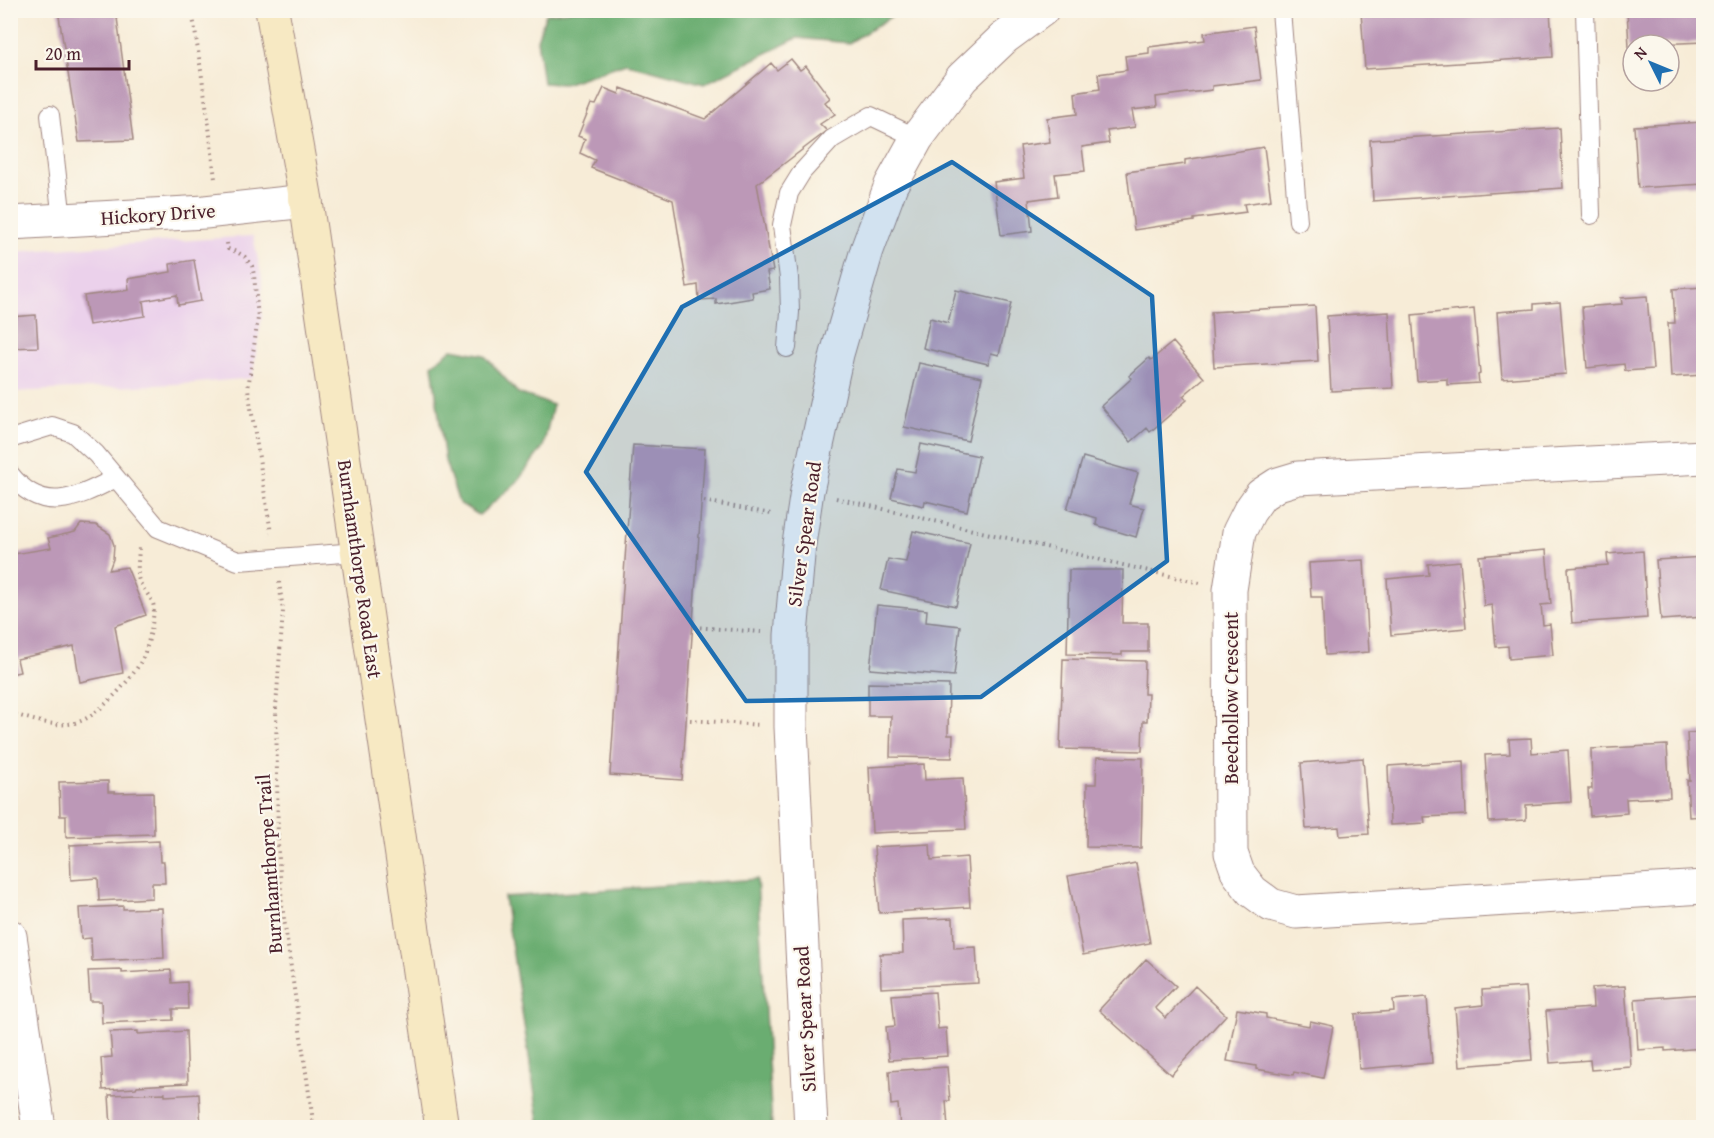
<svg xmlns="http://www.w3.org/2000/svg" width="1714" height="1138" viewBox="0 0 1714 1138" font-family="'Gentium Book Plus',serif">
<rect width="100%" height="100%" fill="#fbf7ec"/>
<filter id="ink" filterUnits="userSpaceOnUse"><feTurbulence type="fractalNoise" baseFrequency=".0167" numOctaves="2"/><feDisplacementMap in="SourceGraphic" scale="12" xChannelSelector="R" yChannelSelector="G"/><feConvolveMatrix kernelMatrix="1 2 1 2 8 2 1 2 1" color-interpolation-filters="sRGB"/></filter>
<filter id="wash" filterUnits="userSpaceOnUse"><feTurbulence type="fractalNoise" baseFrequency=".008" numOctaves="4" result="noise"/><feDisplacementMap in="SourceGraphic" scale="24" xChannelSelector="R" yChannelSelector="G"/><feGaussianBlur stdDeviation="1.35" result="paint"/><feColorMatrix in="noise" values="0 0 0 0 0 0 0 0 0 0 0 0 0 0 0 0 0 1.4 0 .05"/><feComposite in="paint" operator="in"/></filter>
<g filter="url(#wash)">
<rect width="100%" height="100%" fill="#f7ecd7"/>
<!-- built -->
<path fill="#ebd1eb" d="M253,236L262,278V316L252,378L197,383L11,392V252Z"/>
<!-- forest -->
<path fill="#6bad71" stroke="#5a664e" stroke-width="1.5" d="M570,11V10L900,11L849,43L797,38L704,84L626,63L564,84L543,83L537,39L546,14Z
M452,349L484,355L518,393L553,405L543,447L517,482L479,515L459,503L445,461L432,365Z
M757,879L772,1127H540L504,897Z"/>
<g id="blocks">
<!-- building -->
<path fill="#bc98b7" d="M58,10H116L133,140L79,142Z
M1550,10L1553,57L1365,69L1361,11Z
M1627,10H1704V42L1633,45V47H1629Z
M1254,26L1261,80L1212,86V90L1156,97L1157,107L1132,110L1135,127L1107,131L1109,143L1082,147L1085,171L1055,174L1058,196L1029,200L1032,231L1001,235L994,182L1024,178L1020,146L1050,142L1047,118L1077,114L1075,93L1100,89L1098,74L1127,70L1125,56L1149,53V47L1205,40L1204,33Z
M791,59L800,70L806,66L830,98L825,102L835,114L820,124L827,131L757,184L773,271L767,272L770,289L752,292L753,298L716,304V299L699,300L698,285L687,287L673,200L591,168L595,160L580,153L585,139L578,136L591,104L596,105L604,88L619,94L621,88L705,119L771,63L777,70Z
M10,86H12L17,118L10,119Z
M1704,122V184L1638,188L1634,126Z
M1560,128L1563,188L1373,201L1370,140Z
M1264,147L1271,200L1244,204L1246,212L1194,219V221L1134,230L1127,172L1185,164V160Z
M194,260L201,301L178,305L177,295L143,301L145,316L89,325L84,296L129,290L128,279L171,272L170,264Z
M1704,287V375L1671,377L1668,323H1675L1673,289Z
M956,290L1011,303L999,355L991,353L988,364L923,348L930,318L948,323Z
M1647,296L1653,369L1625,371L1624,364L1587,368L1582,307L1622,304L1621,298Z
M1560,302L1566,374L1502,379L1497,312L1534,309V304Z
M1315,306L1318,361L1214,367L1211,312Z
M1474,309L1480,374L1478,375L1479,383L1447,385V379L1417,381L1412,315Z
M1389,312L1393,388L1331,391L1327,316Z
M36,315L38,347L10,348V317Z
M1173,342L1204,378L1183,396L1187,400L1150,432L1147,428L1131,442L1101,406L1132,378L1129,376L1149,358L1151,360Z
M919,363L982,377L968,441L904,427Z
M921,444L979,456L967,511L925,501L924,506L891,498L898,469L915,472Z
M633,445L705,449L682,780L610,775Z
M1083,457L1138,473L1129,504L1144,508L1136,537L1096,525L1097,518L1067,509Z
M81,524L96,525L110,534L114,545L113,559L109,570L127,567L146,615L115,626L123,673L80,682L74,646L17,659L20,672L10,674V551L14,554L51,548L48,538L75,532Z
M913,531L970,543L956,606L881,590L888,559L906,562Z
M1546,550L1551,604L1541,605L1543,625L1550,624L1553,655L1509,659L1508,646L1496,647L1492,605L1484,606L1479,556Z
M1643,551L1647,618L1572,623L1568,568L1608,565L1607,554Z
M1704,557V617L1661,620L1656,560Z
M1364,560L1369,652L1325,655L1322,597H1311L1309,563Z
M1460,561L1466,628L1391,635L1387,579L1429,575L1428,564Z
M1069,570H1123L1122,623H1148V652H1122V655L1067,654Z
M877,605L927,610L926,622L960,626L954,676L870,669Z
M1063,659L1145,661L1144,694H1148L1147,721H1143L1142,751L1060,749Z
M868,683L949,685L948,735H953L952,758L890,757L891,716H868Z
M1704,732V816L1689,817L1687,780L1690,781L1687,733Z
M1531,738L1532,753L1568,750L1571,802L1526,805V820L1489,822L1485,755L1510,754L1509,739Z
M1667,745L1670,797L1626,799L1627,813L1590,816L1588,789H1592L1591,749Z
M1097,757L1143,758L1141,848L1086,847L1087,784H1096Z
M1363,758L1369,834L1340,836L1339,827L1306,829L1301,763Z
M1464,761L1466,815L1424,817L1425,823L1390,825L1388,766Z
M924,764L925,780L963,778L966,829L872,833L869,767Z
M108,781V792H115V793L153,792L154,834L66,837V816H60L59,782Z
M159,841L160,862H164L165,883H152V898L99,901L98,878L71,880L70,845Z
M930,844L931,860L967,857L970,907L879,913L874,847Z
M1136,863L1150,943L1083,955L1068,876Z
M123,906V909L162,908L164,958L92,961L91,938L81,939L79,908Z
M953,918L954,948L976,947L978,983L881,988L880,954L903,953L902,920Z
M1146,959L1176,986L1155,1008L1166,1018L1195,986L1226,1015L1171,1075L1099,1010Z
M122,970V973L171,970L172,983L187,982L188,1009H173V1020L102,1023L101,1001H90L88,971Z
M1625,986L1631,1067L1591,1070L1590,1060L1550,1063L1546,1011L1593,1008L1592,988Z
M1526,987L1532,1060L1460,1066L1455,1008L1483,1005L1482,990Z
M935,992L938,1029L946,1028L948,1056L889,1060L886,1027L895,1026L892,995Z
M1704,994V1048L1665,1051V1048L1638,1050L1635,999Z
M1427,997L1432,1063L1359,1069L1355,1014L1394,1011L1393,1000Z
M1237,1009L1266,1014V1018L1309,1026L1310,1021L1333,1026L1323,1078L1294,1072L1293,1075L1256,1069V1066L1227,1061Z
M138,1031V1034L186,1031L188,1083L137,1086L136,1088L103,1090L101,1058L112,1057L110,1032Z
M947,1067L950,1101H946L948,1128H900L898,1104L891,1105L889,1071Z
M165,1093V1096L199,1094L201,1128H111L109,1095Z"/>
</g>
</g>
<g filter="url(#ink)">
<use href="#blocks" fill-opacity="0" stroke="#a08681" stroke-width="1.5"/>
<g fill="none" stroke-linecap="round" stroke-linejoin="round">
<defs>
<path id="service" d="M1281,10L1298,221
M1585,10L1591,215
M50,115L62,220
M787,348L790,312L789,278L782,225L789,193L802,172L832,139L871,116L917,138
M10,439L52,426L73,433L96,454L158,528L238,561L357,552
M10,474C43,516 76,498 116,478"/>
<path id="minor" d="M10,223L205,212L306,201
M1704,457L1298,478L1278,484L1261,495L1249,512L1239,532L1230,590L1231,853L1238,873L1252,891L1271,905L1296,912L1704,887
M10,936L39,1128
M811,1128L791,727V635L799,544L807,491L837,354L867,250L891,185L917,138L962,78L1004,38L1042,10"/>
<path id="secondary" d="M272,10L305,195L442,1128"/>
</defs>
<!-- service casing -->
<use href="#service" stroke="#a08681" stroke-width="20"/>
<!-- minor casing -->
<use href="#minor" stroke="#a08681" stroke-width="35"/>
<!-- secondary casing -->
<use href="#secondary" stroke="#a08681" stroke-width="35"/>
<!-- path -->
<path stroke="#a08681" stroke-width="4" stroke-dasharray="1.5 4.5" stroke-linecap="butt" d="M192,10L208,118L215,179
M227,243L228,249L237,252L245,257L252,266L254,275L258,318L248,389L271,533
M836,498L1200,583
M704,501L771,514
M279,582L283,611L276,707L278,844L282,905L314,1128
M694,627L761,632
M10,713C31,719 56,729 78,722C98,716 130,681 140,663C148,650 153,623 154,609C154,598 140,588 138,577C137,566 139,555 139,544
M690,720L761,725"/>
<!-- service -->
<use href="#service" stroke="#fff" stroke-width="18"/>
<!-- minor -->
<use href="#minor" stroke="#fff" stroke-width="33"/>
<!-- secondary -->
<use href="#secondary" stroke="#f7e9c3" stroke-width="33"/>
</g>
</g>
<!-- marked area -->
<path fill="#1f6fb2" fill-opacity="0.2" stroke="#1f6fb2" stroke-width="4.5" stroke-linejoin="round" d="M952,162L1152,296L1167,561L981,697L746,701L586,472L682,307Z"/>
<g text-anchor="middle" stroke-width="4.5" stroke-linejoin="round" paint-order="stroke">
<!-- street labels -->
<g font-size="20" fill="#4a1f2b" stroke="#fbf7ec">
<text transform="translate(158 214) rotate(-4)" y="7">Hickory Drive</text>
<text transform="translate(804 534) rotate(-82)" y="7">Silver Spear Road</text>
<text transform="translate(360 569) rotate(82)" y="7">Burnhamthorpe Road East</text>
<text transform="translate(1231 698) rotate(-90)" y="7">Beechollow Crescent</text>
<text transform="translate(269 864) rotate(-94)" y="7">Burnhamthorpe Trail</text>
<text transform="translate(805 1019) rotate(-93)" y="7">Silver Spear Road</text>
</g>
</g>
<!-- margin -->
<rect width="1714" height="1138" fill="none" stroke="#fbf7ec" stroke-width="36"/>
<!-- north arrow -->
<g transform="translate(1651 63) rotate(313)"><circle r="28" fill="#fbf7ec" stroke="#b4a19f" stroke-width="1.5"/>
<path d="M0-4.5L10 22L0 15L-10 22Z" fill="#1f6fb2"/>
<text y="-9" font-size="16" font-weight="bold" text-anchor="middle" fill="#4a1f2b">N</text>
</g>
<!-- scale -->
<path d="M36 60v9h93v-9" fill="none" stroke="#4a1f2b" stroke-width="3"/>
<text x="45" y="60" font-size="18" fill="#4a1f2b" stroke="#fbf7ec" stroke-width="4.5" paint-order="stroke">20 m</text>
</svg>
